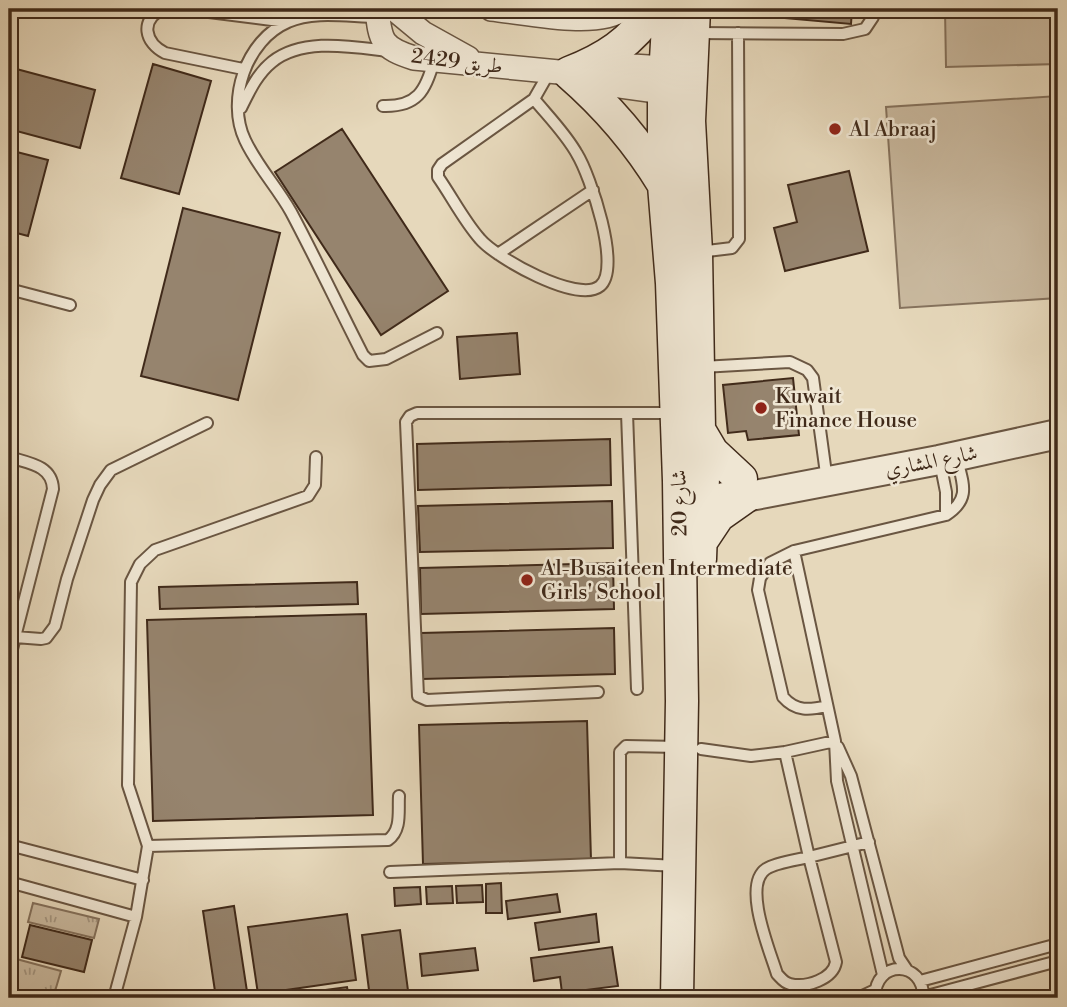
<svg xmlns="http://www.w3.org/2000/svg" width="1067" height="1007" viewBox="0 0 1067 1007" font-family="'Libre Bodoni',Amiri,serif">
<defs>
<pattern id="grass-tufts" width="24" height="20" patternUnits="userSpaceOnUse" patternTransform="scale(1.75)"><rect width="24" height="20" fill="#cabaa0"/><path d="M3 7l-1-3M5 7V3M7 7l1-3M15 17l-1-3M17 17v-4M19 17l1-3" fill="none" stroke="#a59782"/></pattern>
</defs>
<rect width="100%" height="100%" fill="#e6d8bb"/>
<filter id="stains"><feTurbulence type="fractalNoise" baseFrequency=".00286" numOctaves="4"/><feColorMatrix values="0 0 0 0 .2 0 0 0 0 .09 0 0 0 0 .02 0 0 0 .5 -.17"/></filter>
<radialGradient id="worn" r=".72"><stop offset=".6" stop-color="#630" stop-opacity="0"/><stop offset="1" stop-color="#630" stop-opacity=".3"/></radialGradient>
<!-- grass -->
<path fill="url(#grass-tufts)" stroke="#85725d" stroke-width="2" d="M33,903L99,919L94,938L28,922Z
M9,957L61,971L53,998H9Z"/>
<!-- park -->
<path fill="#cabaa0" stroke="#85725d" stroke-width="2" d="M945,9H1058V64L946,67Z
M1058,96V298L900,308L886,107Z"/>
<!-- building -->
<path fill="#96846e" stroke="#402a1a" stroke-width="2" d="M762,9H852L851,24L761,16Z
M153,64L211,81L179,194L121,178Z
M9,67L95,90L80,148L9,129Z
M342,129L448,291L381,335L275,172Z
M9,150L48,160L28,236L9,231Z
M849,171L868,251L785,271L774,228L797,222L788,185Z
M183,208L280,233L238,400L141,376Z
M517,333L520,374L460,379L457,337Z
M793,378L799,435L748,440L746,431L728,433L723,385Z
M610,439L611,485L418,490L417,444Z
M612,501L613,548L420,552L418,506Z
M613,563L614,609L421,614L420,568Z
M357,582L358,604L160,609L159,587Z
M366,614L373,815L153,821L147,620Z
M614,628L615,674L422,679L421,633Z
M587,721L591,860L423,864L419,725Z
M501,883L502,913H486V884Z
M482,885L483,902L457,903L456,886Z
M452,886L453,903L427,904L426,887Z
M420,887L421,904L395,906L394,888Z
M557,894L560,912L508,919L506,901Z
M234,906L248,998H216L203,911Z
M347,914L356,980L258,994L248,927Z
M596,914L599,942L539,950L535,923Z
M30,925L92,940L84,972L22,957Z
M400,930L409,998H370L362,935Z
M612,947L618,986L562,993L560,977L534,981L531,958Z
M475,948L478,970L422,976L420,954Z
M347,987L349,998H265Z"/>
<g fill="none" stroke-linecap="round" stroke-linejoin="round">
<defs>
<path id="service" d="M163,9C139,20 145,43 165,53L243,69
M185,9L287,22
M378,17C350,17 314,10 288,22C246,40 226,100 245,140C257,166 277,187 291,212C316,259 339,308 363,355L369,361L386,359L437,333
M695,33L843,34L865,29L873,17L874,9
M534,99C548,116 566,134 577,154C590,175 622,268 600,286C578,304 496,258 480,239C464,221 452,197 438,177V170L442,164L534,99L550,71
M383,106C417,107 426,91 434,60
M241,108C249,92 257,74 272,62C303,37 353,47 389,51
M699,252L732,248L739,239L738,33
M498,254L593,190
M9,289L70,305
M702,367L790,362L807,370L813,378L827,481
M627,413L637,689
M9,457C28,463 52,465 53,489L15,637
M940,462L946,492V515
M794,551L835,741L837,781L883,975
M9,661L15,637L41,639L46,638L55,626L67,579L93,500L100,485L111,470L207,423
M598,692L427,700L418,696L406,422L410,416L417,413H673
M827,706C810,710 796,712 783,697L758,590L760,578L770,563L794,551L946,515C971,499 963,484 957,459
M838,747L851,776L899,958L907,970
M701,749L751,756L785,752L835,741
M785,752L809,857L869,842
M9,845L143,880
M148,846L388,840C402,830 398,811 399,796
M809,857L836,962C833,979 807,988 790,984C784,983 781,978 777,974C770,951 742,885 766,869C777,862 797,860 809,857Z
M620,863V752L626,746L679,747
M390,872L620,863L677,866
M9,882L136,917
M920,981L1058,944
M923,997L1058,961
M114,998L136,917L148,846L128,785L131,582L140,564L155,550L308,496L315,485L316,457
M858,998L875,990
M875,998C874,959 925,960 923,998"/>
<path id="minor" d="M377,9C380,41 382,48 414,58L569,73L613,85L678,94
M394,9L423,33L468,58
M491,9C524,12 597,29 623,9
M586,71L632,66L681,69"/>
<path id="tertiary" d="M724,497H745L939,460L1058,434"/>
<path id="secondary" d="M653,9C632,42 605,59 569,73C607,106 638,142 664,185
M669,9L664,93V185L672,283L679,481L682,701L677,998
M694,9L689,121L696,252L699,429L703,478L700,559
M699,430L712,452L741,479
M700,543L718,516L745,497"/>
</defs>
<!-- service casing -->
<use href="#service" stroke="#6a5642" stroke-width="14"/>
<!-- minor casing -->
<use href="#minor" stroke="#6a5642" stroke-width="26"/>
<!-- tertiary casing -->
<use href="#tertiary" stroke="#6a5642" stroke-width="32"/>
<!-- secondary casing -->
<use href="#secondary" stroke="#402a1a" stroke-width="35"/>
<!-- service -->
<use href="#service" stroke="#efe6d3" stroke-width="10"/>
<!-- minor -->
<use href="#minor" stroke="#efe6d3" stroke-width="23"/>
<!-- tertiary -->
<use href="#tertiary" stroke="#efe6d3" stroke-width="28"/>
<!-- secondary -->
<use href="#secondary" stroke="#efe6d3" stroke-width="32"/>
</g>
<!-- markers -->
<g fill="#8f2418" stroke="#efe6d3" stroke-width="2.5">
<circle cx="835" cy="129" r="7"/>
<circle cx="761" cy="408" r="7"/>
<circle cx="527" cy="580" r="7"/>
</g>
<g text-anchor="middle" stroke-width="5" stroke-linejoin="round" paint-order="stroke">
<!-- street labels -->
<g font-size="21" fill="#402a1a" stroke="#efe6d3">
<text transform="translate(457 61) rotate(7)" y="7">طريق 2429</text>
<text transform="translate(931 461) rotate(-11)" y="7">شارع المشاري</text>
<text transform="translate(679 503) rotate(-91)" y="7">شارع 20</text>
</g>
<!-- poi labels -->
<g font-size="21" fill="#402a1a" stroke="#efe6d3" text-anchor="start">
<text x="849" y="136">Al Abraaj</text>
<text x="775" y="403">Kuwait<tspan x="775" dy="24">Finance House</tspan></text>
<text x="541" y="575">Al-Busaiteen Intermediate<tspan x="541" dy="24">Girls' School</tspan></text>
</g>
</g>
<!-- margin -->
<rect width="1067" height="1007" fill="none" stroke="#e6d8bb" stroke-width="35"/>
<rect x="10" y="10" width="1046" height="986" fill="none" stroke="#402a1a" stroke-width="3.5"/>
<rect x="18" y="18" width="1032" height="972" fill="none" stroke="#402a1a" stroke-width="2"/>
<rect width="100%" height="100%" filter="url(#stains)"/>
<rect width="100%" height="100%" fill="url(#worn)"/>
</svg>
